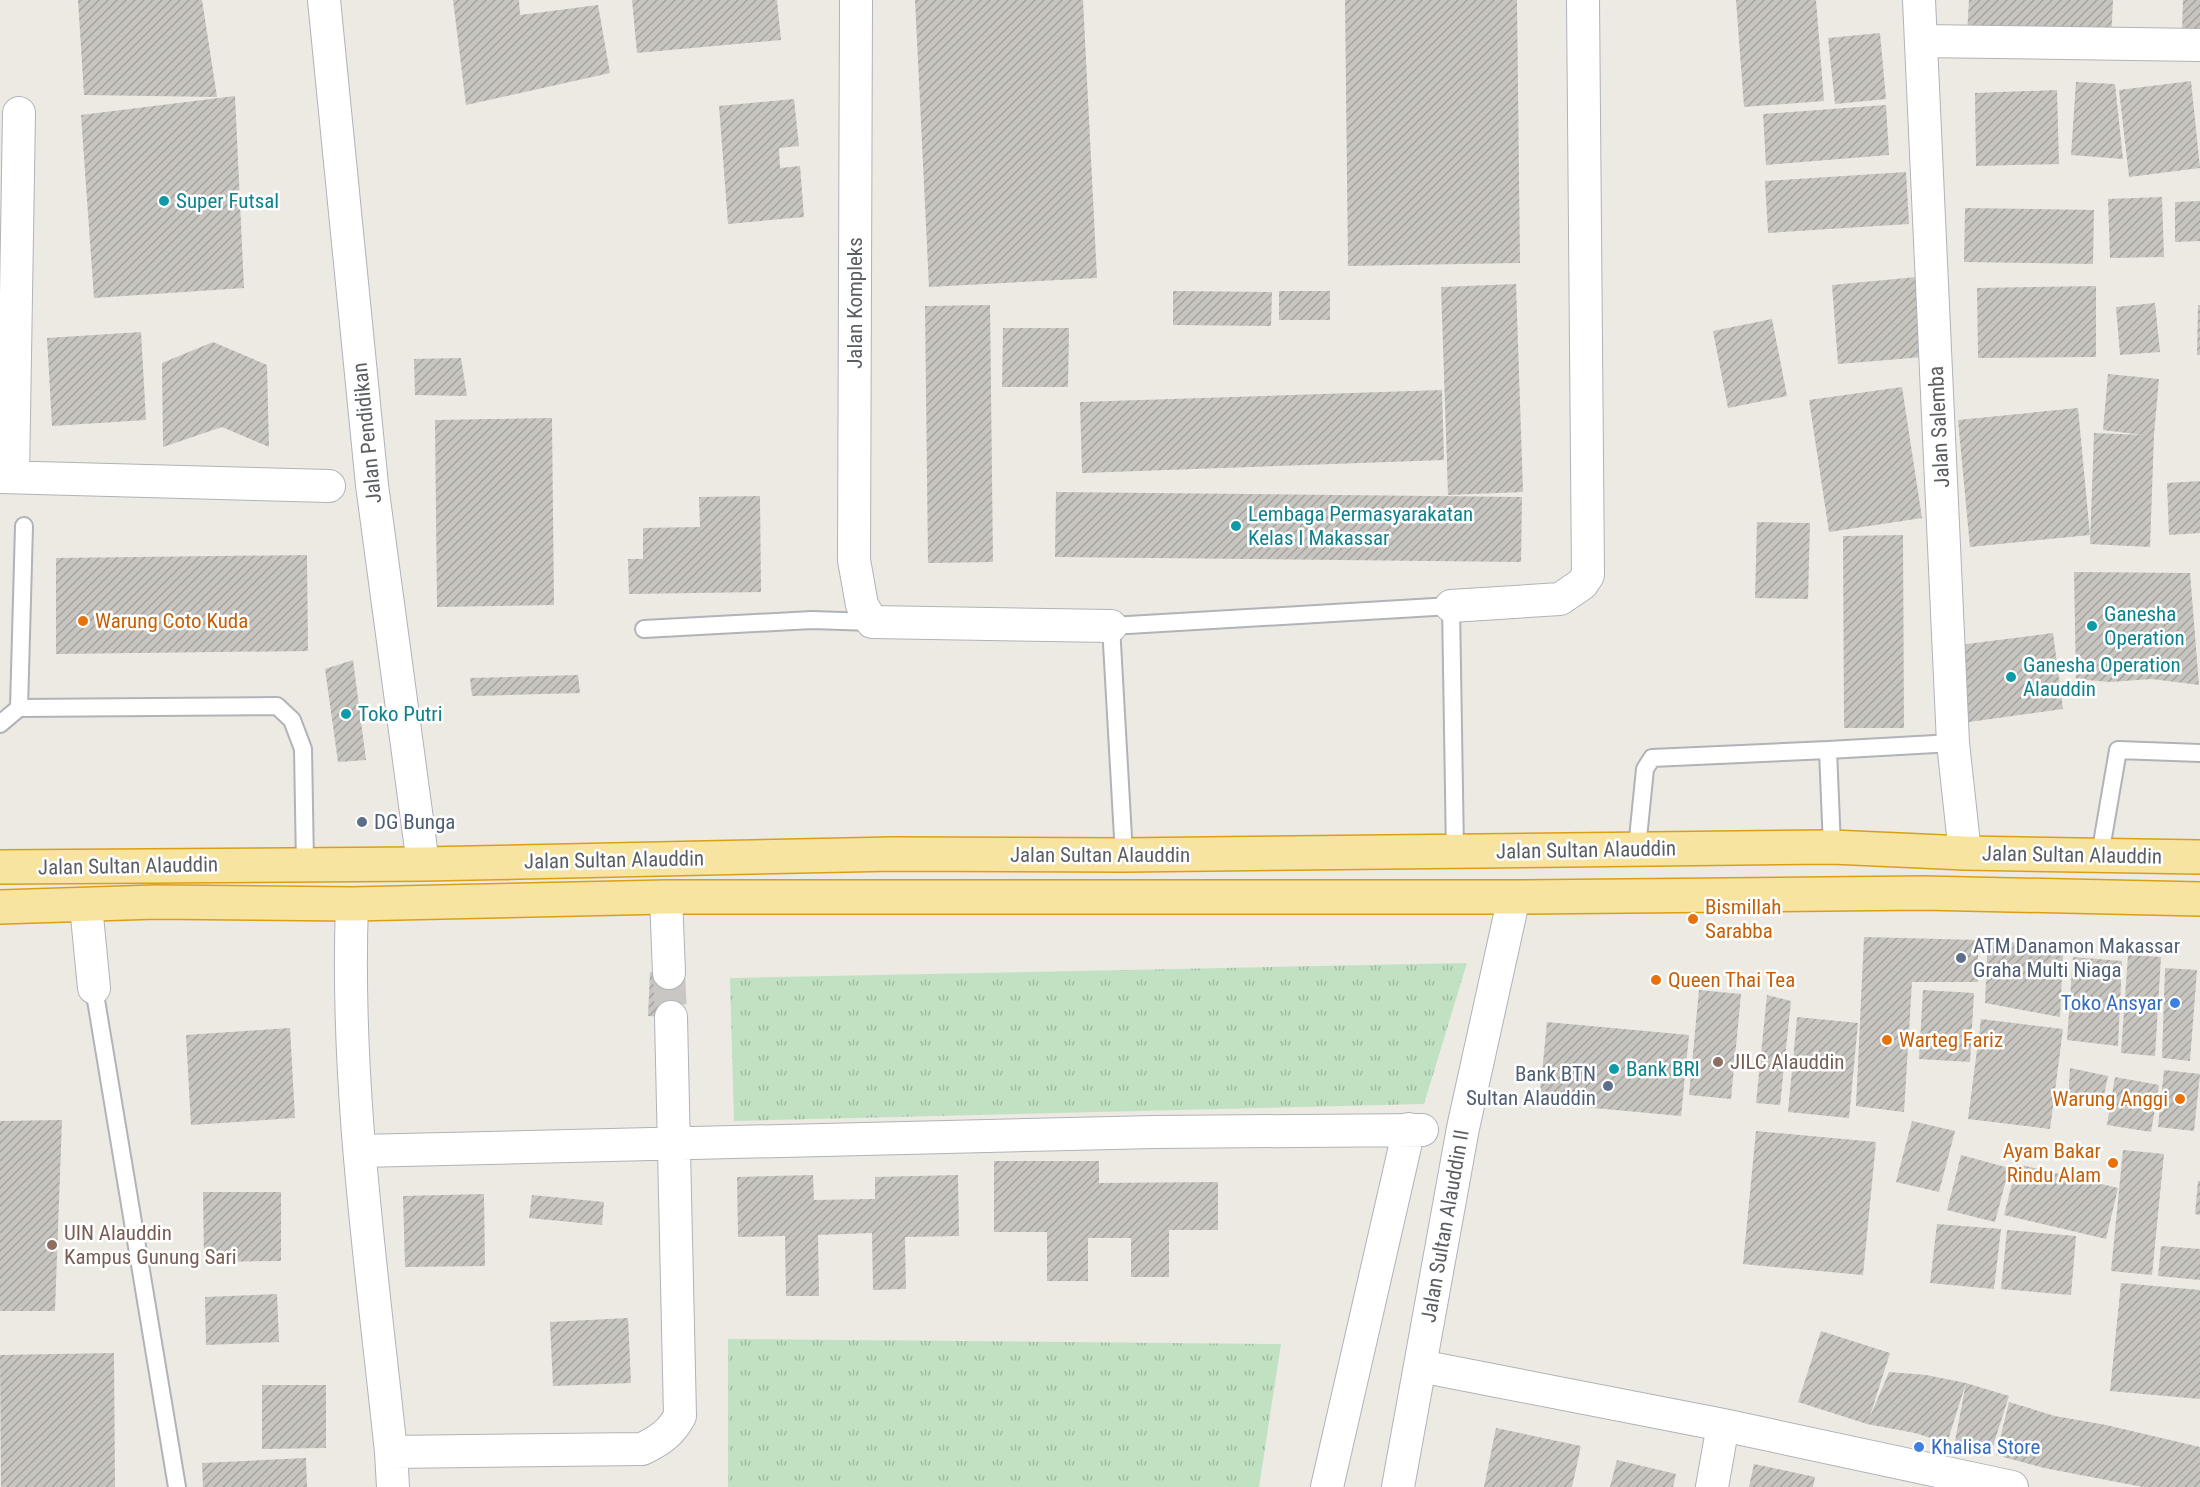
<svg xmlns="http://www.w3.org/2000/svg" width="2200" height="1487" viewBox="0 0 2200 1487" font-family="'Roboto Condensed',sans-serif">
<defs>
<pattern id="park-tufts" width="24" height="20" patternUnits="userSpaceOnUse" patternTransform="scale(1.5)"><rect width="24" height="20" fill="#c1e2c2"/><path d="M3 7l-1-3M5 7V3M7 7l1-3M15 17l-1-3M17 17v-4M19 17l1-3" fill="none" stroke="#a0baa1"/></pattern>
<pattern id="building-hatch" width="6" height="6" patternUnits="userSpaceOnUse" patternTransform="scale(1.5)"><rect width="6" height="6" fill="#c8c5c0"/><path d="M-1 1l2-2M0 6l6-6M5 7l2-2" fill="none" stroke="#a5a39f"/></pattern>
</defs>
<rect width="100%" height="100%" fill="#eceae3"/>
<!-- park -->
<path fill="url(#park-tufts)" d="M1467,963L1424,1104L734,1121L730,978Z
M728,1339L1281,1344L1259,1487H728Z"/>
<!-- building -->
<path fill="url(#building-hatch)" d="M78,0H202L217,97L84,95Z
M453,0H519L520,15L598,5L610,73L466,105Z
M632,0H777L781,40L637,53Z
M915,0H1083L1097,278L929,287Z
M1345,0H1517L1520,263L1348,266Z
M1736,0H1816L1824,101L1744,107Z
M1969,0H2113L2111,41L1967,34Z
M2183,0H2200V30H2182Z
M1880,33L1886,99L1835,104L1828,38Z
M2191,81L2200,168L2129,177L2119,90Z
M2076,82L2115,84L2123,159L2071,155Z
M2057,90L2059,164L1976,166L1975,93Z
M235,96L244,288L94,298L81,115Z
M794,99L799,146L779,148L780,168L800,166L804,217L728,224L719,106Z
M1886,105L1889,155L1766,165L1763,114Z
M1906,172L1909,224L1768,233L1765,181Z
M2162,197L2164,257L2110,258L2108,199Z
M2200,201V241L2175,242V202Z
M1965,208L2094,210L2093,264L1964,262Z
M1917,277L1924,357L1838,364L1832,285Z
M1516,284L1523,492L1448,495L1441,287Z
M2096,286V357L1978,358L1977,288Z
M1173,291L1272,292L1271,326L1173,325Z
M1279,291H1330V320H1279Z
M2155,303L2160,352L2120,355L2116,307Z
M990,305L993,562L928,563L925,306Z
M2198,305H2200V355H2197Z
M1772,319L1787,396L1728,408L1713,331Z
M1003,328H1069L1068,387H1002Z
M141,332L146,420L52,426L47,338Z
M213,342L267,365L269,447L222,427L163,447L162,363Z
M461,358L467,396L415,395L414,359Z
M2108,374L2159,379L2154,435L2150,547L2090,544L2094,433L2143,435L2103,430Z
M1902,387L1922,518L1829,532L1809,400Z
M1442,390L1444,460L1082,473L1080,402Z
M2078,408L2090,535L1970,547L1958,420Z
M552,418L554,605L437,607L435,420Z
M2200,481V533L2169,535L2167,483Z
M1056,492L1522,497L1521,562L1055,557Z
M760,496L761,592L629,594L628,559H643V528L700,527L699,497Z
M1757,522L1810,523L1808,599L1755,598Z
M1903,535L1904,728H1844L1843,536Z
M307,555L308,651L56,654V558Z
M2074,572L2190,573L2199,685L2152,679L2110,682L2076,679Z
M2053,633L2063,709L1969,722L1959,645Z
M353,660L366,760L338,762L325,669Z
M578,675L580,693L472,696L470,678Z
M1988,936L2063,955L2060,1017L1985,1003Z
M1864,937L1978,940V982H1912L1904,1112L1856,1106Z
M2128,955L2161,957L2155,1056L2121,1053Z
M2073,957L2122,961L2118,1046L2067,1040Z
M2165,968L2197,970L2190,1061L2162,1058Z
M650,972L681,974L679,1018L648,1016Z
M1699,990L1741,994L1731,1099L1689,1095Z
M1923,990L1974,993L1970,1062L1919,1059Z
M1767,995L1791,1001L1780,1105L1756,1103Z
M1797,1017L1858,1023L1849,1118L1788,1112Z
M1981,1019L2063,1029L2050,1129L1968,1119Z
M1547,1022L1689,1035L1681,1116L1539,1103Z
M290,1028L295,1118L191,1125L186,1035Z
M2070,1068L2108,1076L2101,1109L2068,1102Z
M2164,1070L2200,1074L2194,1131L2158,1127Z
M2115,1077L2159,1085L2151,1132L2107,1125Z
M62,1120L55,1311H0V1121Z
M1912,1121L1955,1131L1939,1192L1896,1182Z
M1756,1131L1876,1142L1863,1275L1743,1264Z
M2123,1150L2164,1154L2152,1275L2111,1271Z
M1961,1155L2009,1168L1995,1222L1947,1210Z
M994,1161H1099V1183L1218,1182V1230H1169V1277H1131V1238H1088V1281H1047V1232H994Z
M2017,1164L2118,1188L2106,1239L2004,1215Z
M813,1175L814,1200L875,1199V1177L958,1175L959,1236L905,1237L906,1289L873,1290L872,1233L818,1235L819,1296H786L785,1236L738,1237L737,1177Z
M2198,1181H2200V1215L2195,1214Z
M203,1192H281V1261L204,1262Z
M484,1194L485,1266L405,1267L403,1196Z
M532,1195L604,1202L602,1225L529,1218Z
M1937,1224L2001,1229L1994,1289L1930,1283Z
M2007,1230L2076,1236L2071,1295L2001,1289Z
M2161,1246L2200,1249V1280L2158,1276Z
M2121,1283L2200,1290V1399L2110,1391Z
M277,1294L279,1342L206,1345L205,1297Z
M628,1318L631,1383L553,1386L550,1322Z
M1821,1331L1890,1353L1869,1419L1889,1372L1926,1375L1966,1383L1947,1443L1915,1433L1867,1424L1798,1402Z
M114,1353L115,1487H1L0,1355Z
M1966,1383L2009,1396L1992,1449L1955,1441Z
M262,1385H326V1448L262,1449Z
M2009,1402L2055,1416L2106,1425L2200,1447V1487H2143L2044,1468L1996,1455Z
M1496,1428L1581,1446L1572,1487H1484Z
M306,1458L307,1487H203L202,1463Z
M1617,1460L1676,1474L1673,1487H1610Z
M1754,1464L1815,1477L1813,1487H1749Z"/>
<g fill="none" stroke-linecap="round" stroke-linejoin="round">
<!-- minor-tunnel -->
<path stroke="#c8c7c3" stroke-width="32" stroke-dasharray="32 16" stroke-linecap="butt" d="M669,973L671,1017"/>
<defs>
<path id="service" d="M644,629L812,620L872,622
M19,708L24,526
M0,724L19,708L277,706L292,720L303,749L305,864
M1828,750L1953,743
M1637,848L1645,769L1652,758L1828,750L1832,847
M1124,855L1111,626L1451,606L1455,852
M2100,855L2118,750L2200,753
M94,988L177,1487"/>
<path id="minor" d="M324,0L372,485L423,864
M856,0L854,560L862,605L872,622L1111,626
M1919,0L1953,743L1965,853
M1921,41L2200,45
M0,477L329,486
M13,477L19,113
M1451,606L1560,599L1582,584L1588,575L1583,0
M666,897L669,973
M352,904C345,1087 372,1270 391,1452
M86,906L94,988
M360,1151L1155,1132L1422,1130
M1420,1366L1723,1425L2012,1487
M393,1487L391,1452L642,1449C659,1441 671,1433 680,1416L671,1017
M1327,1487L1409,1129
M1398,1487L1463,1128L1514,897
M1712,1487L1723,1425"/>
<path id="trunk" d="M0,867L423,864L894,854L1124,855L1832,847L1965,853L2200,857
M0,907L156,902L352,904L666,897H1514L1923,893L2200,899"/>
</defs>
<!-- service casing -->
<use href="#service" stroke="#b0b3b7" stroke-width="20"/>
<!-- minor casing -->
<use href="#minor" stroke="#b0b3b7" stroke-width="34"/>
<!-- trunk casing -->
<use href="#trunk" stroke="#dc9f14" stroke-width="36"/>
<!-- service -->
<use href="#service" stroke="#fff" stroke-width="16"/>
<!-- minor -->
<use href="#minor" stroke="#fff" stroke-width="32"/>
<!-- trunk -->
<use href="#trunk" stroke="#f6e4a0" stroke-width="33"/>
</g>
<!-- markers -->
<g fill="#0f9aa8" stroke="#fff" stroke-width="2">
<circle cx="164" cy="201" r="6"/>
<circle cx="1236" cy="526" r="6"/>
<circle cx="2092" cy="626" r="6"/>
<circle cx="2011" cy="677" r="6"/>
<circle cx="346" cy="714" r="6"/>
<circle cx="1614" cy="1069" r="6"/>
</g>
<g fill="#e8710a" stroke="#fff" stroke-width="2">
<circle cx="83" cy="621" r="6"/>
<circle cx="1693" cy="919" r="6"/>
<circle cx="1656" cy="980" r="6"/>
<circle cx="1887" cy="1040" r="6"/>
<circle cx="2180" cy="1099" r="6"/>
<circle cx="2113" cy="1163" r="6"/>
</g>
<g fill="#5c6f8a" stroke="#fff" stroke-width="2">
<circle cx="362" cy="822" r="6"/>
<circle cx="1961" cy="958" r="6"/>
<circle cx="1608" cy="1086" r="6"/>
</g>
<g fill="#3f7fe0" stroke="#fff" stroke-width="2">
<circle cx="2175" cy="1003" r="6"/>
<circle cx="1919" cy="1447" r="6"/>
</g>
<g fill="#8d6e63" stroke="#fff" stroke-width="2">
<circle cx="1718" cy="1062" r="6"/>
<circle cx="52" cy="1245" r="6"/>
</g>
<g text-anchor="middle" stroke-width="5" stroke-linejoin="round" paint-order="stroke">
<!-- culture labels -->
<g font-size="21" fill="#0d838f" stroke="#fff" text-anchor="start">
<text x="176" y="208">Super Futsal</text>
<text x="1248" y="521">Lembaga Permasyarakatan<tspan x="1248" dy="24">Kelas I Makassar</tspan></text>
<text x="2104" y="621">Ganesha<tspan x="2104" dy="24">Operation</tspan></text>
<text x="2023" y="672">Ganesha Operation<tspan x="2023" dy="24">Alauddin</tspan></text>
<text x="358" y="721">Toko Putri</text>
<text x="1626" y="1076">Bank BRI</text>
</g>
<!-- street labels -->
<g font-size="21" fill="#5b5e62" stroke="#fff">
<text transform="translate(855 303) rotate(-90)" y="7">Jalan Kompleks</text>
<text transform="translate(1939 427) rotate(-93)" y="7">Jalan Salemba</text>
<text transform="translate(367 433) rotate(-96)" y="7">Jalan Pendidikan</text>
<text transform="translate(1586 850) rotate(-1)" y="7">Jalan Sultan Alauddin</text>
<text x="1100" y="862">Jalan Sultan Alauddin</text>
<text transform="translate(2072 855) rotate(1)" y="7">Jalan Sultan Alauddin</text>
<text transform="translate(614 860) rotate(-1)" y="7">Jalan Sultan Alauddin</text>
<text transform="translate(128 866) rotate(-1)" y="7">Jalan Sultan Alauddin</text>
<text transform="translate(1445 1226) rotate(-80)" y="7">Jalan Sultan Alauddin II</text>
</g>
<!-- food labels -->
<g font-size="21" fill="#c56008" stroke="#fff" text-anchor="start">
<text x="95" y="628">Warung Coto Kuda</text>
<text x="1705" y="914">Bismillah<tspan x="1705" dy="24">Sarabba</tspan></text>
<text x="1668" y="987">Queen Thai Tea</text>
<text x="1899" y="1047">Warteg Fariz</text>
<text x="2168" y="1106" text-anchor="end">Warung Anggi</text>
<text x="2101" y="1158" text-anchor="end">Ayam Bakar<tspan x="2101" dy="24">Rindu Alam</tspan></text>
</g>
<!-- service labels -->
<g font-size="21" fill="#4e5e75" stroke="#fff" text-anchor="start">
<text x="374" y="829">DG Bunga</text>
<text x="1973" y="953">ATM Danamon Makassar<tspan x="1973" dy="24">Graha Multi Niaga</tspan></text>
<text x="1596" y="1081" text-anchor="end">Bank BTN<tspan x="1596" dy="24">Sultan Alauddin</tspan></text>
</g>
<!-- shop labels -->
<g font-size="21" fill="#366cbe" stroke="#fff" text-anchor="end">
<text x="2163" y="1010">Toko Ansyar</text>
<text x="1931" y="1454" text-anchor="start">Khalisa Store</text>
</g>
<!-- education labels -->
<g font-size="21" fill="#785e54" stroke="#fff" text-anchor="start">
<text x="1730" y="1069">JILC Alauddin</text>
<text x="64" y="1240">UIN Alauddin<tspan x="64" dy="24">Kampus Gunung Sari</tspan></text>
</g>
</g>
</svg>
